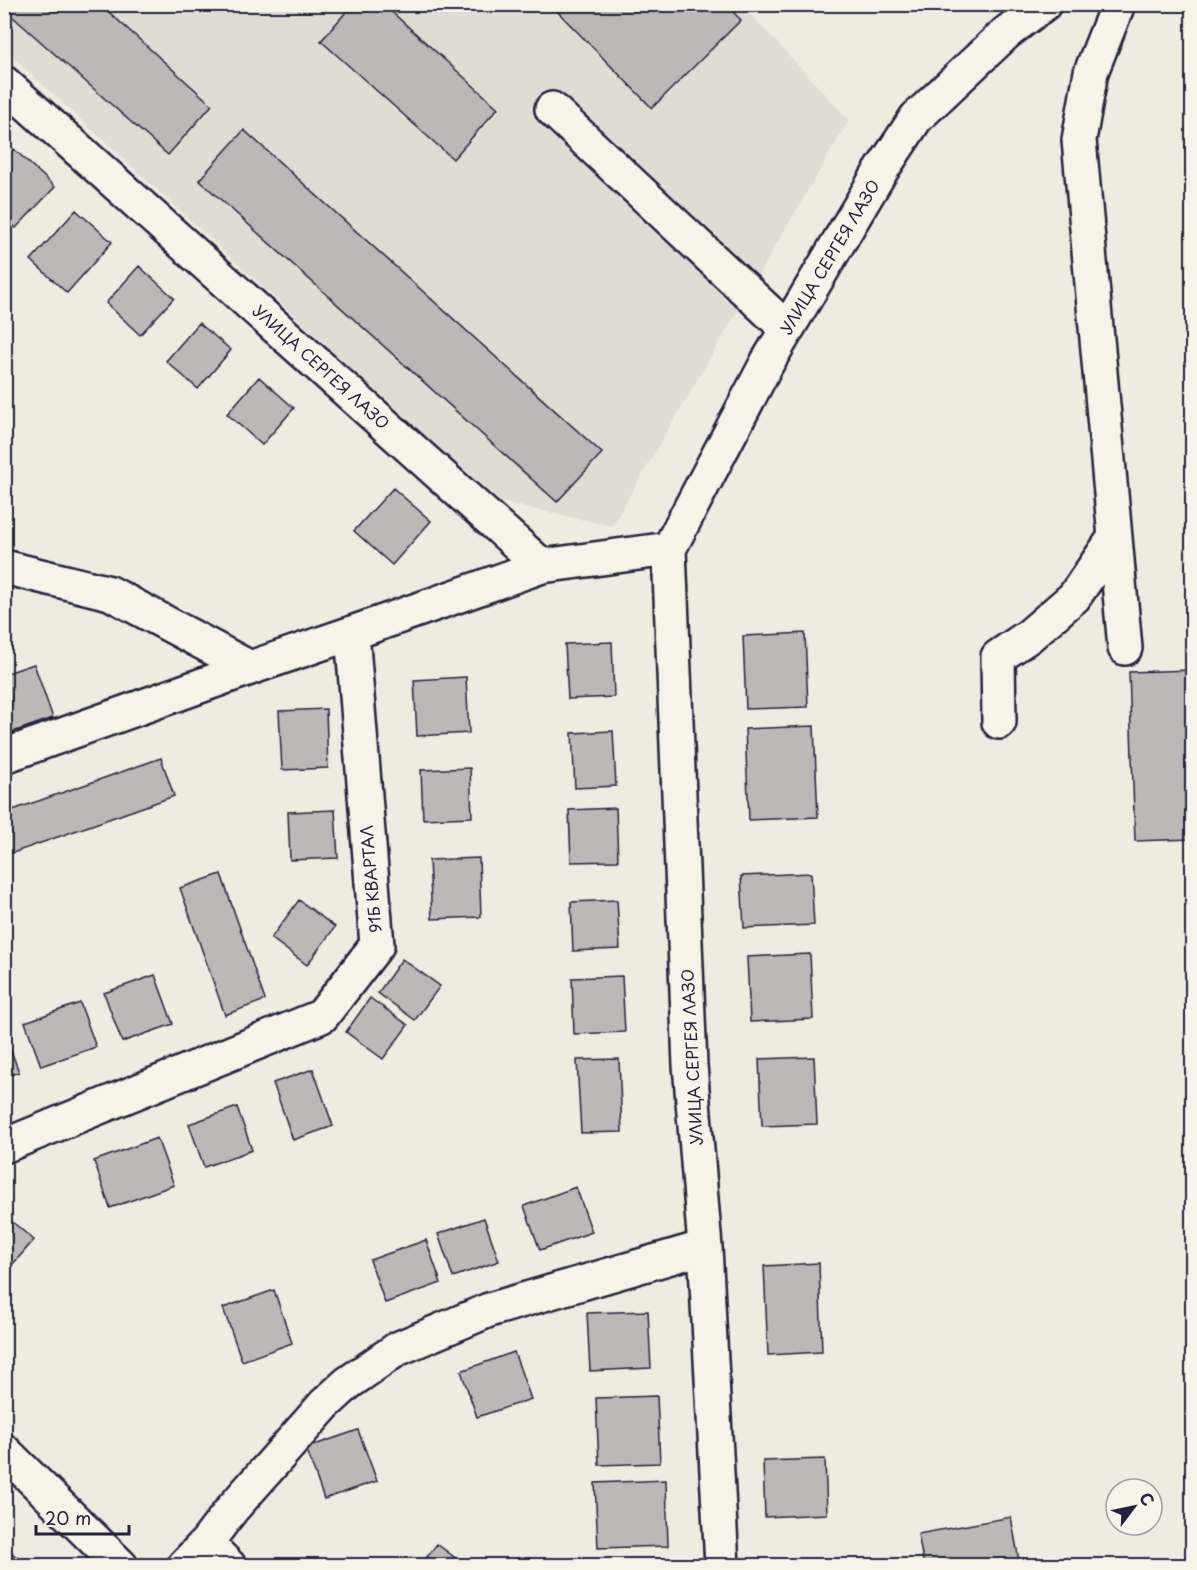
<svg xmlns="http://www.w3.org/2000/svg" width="1197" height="1570" viewBox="0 0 1197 1570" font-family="'Playpen Sans',sans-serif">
<rect width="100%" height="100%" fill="#eeebe1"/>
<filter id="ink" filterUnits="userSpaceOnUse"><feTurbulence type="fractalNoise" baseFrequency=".0167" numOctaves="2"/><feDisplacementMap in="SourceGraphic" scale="12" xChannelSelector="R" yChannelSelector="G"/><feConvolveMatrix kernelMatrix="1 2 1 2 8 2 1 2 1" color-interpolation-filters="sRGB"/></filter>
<g filter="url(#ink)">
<!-- built -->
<path fill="#dfdcd4" d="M4,5H742L849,120L612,526L496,501L5,50Z"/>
<!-- building -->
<path fill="#bbb8b7" stroke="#22223b" stroke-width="1.5" d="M4,4H100L212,105L168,155L4,9Z
M353,4H383L498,108L453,159L321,41Z
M550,4H725L741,20L652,108Z
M244,130L602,453L557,502L199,180Z
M14,149L55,187L16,228L4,217V160Z
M76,210L112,242L67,293L31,260Z
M139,266L174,298L140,335L106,303Z
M199,323L231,350L198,389L166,361Z
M259,377L294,408L262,445L227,414Z
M393,488L431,521L392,565L354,531Z
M805,633L808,707L746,709L743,636Z
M612,642L614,697L568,699L565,644Z
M34,664L53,718L4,735V674Z
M1192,670V839L1135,841L1129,672Z
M466,677L469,733L417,736L414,680Z
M326,709L328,768L282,770L279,711Z
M814,726L818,817L749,820L745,729Z
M613,731L616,786L575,788L572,733Z
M161,758L174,796L4,856V813Z
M470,768L472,817L423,819L421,770Z
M616,808L618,861L571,862L569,810Z
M335,810L338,858L290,860L288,812Z
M479,858L481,917L432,919L429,860Z
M811,873L814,925L744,928L741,876Z
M221,874L265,1000L225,1015L180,888Z
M299,900L335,927L307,965L271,938Z
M617,900L620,949L573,951L571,902Z
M810,954L813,1019L750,1022L747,957Z
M402,959L440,986L415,1020L378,993Z
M155,975L173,1024L122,1042L104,993Z
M622,976L625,1032L574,1034L572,978Z
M370,998L408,1025L383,1059L346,1032Z
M80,1003L96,1047L41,1066L25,1022Z
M4,1032L19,1072L4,1077Z
M814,1057L817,1124L762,1126L759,1059Z
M619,1059L622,1132L581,1133L577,1060Z
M313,1069L333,1126L293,1140L273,1083Z
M237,1107L252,1150L204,1167L189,1124Z
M157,1138L174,1185L110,1208L94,1161Z
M576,1187L592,1232L540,1250L524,1206Z
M4,1215L34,1240L4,1274Z
M484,1218L499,1261L453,1277L438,1234Z
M426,1240L441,1283L385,1303L370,1260Z
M819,1263L822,1352L768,1355L764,1266Z
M274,1290L292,1343L242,1361L223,1308Z
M648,1311L651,1368L590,1371L587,1313Z
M514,1352L531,1399L477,1417L461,1371Z
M657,1396L660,1463L599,1465L596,1398Z
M358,1430L377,1481L324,1499L306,1448Z
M825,1459L827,1514L765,1517L763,1461Z
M666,1480L668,1546L598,1548L595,1483Z
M1011,1517L1020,1566H924L918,1534Z
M437,1544L466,1566H420Z
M12,1553L27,1566H4V1562Z"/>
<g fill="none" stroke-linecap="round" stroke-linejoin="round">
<defs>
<path id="minor" d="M1118,4L1091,72L1079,140L1125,648
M4,83L542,566L669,549L690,1065L705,1247L722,1566
M552,109L787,329
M669,549L767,363L879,174L916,118L1006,33L1044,4
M4,567L110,593L250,668L352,633L377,945L322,1016L4,1146
M352,633L542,566
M999,722L998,657L1029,636L1074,597L1115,537
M4,756L250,668
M4,1451L121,1566
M206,1543L229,1566
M184,1566L206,1543L232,1509L325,1404L348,1383L397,1349L489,1310L705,1247"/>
</defs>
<!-- minor casing -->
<use href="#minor" stroke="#22223b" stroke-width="38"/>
<!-- minor -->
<use href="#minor" stroke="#f7f3e8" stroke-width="33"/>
</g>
</g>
<g text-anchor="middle" stroke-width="6" stroke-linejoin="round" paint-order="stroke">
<!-- street labels -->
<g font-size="16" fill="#22223b" stroke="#f7f3e8">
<text transform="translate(830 257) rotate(-59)" y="6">УЛИЦА СЕРГЕЯ ЛАЗО</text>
<text transform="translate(321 367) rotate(42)" y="6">УЛИЦА СЕРГЕЯ ЛАЗО</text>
<text transform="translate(371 879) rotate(-95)" y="6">91Б КВАРТАЛ</text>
<text transform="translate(692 1057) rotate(-93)" y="6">УЛИЦА СЕРГЕЯ ЛАЗО</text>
</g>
</g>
<!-- margin -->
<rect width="1197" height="1570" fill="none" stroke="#f7f3e8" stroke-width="24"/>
<rect x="12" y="12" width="1173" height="1546" fill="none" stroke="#22223b" stroke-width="2" filter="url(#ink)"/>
<!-- north arrow -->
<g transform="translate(1134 1507) rotate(58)"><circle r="28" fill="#f7f3e8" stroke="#a29fa3" stroke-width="1.5"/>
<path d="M0-4.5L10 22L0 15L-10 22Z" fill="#22223b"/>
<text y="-9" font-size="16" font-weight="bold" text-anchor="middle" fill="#22223b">С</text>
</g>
<!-- scale -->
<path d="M36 1525v9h93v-9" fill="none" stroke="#22223b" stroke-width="3"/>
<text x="45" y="1525" font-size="18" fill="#22223b" stroke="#f7f3e8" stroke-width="4.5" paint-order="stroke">20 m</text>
</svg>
